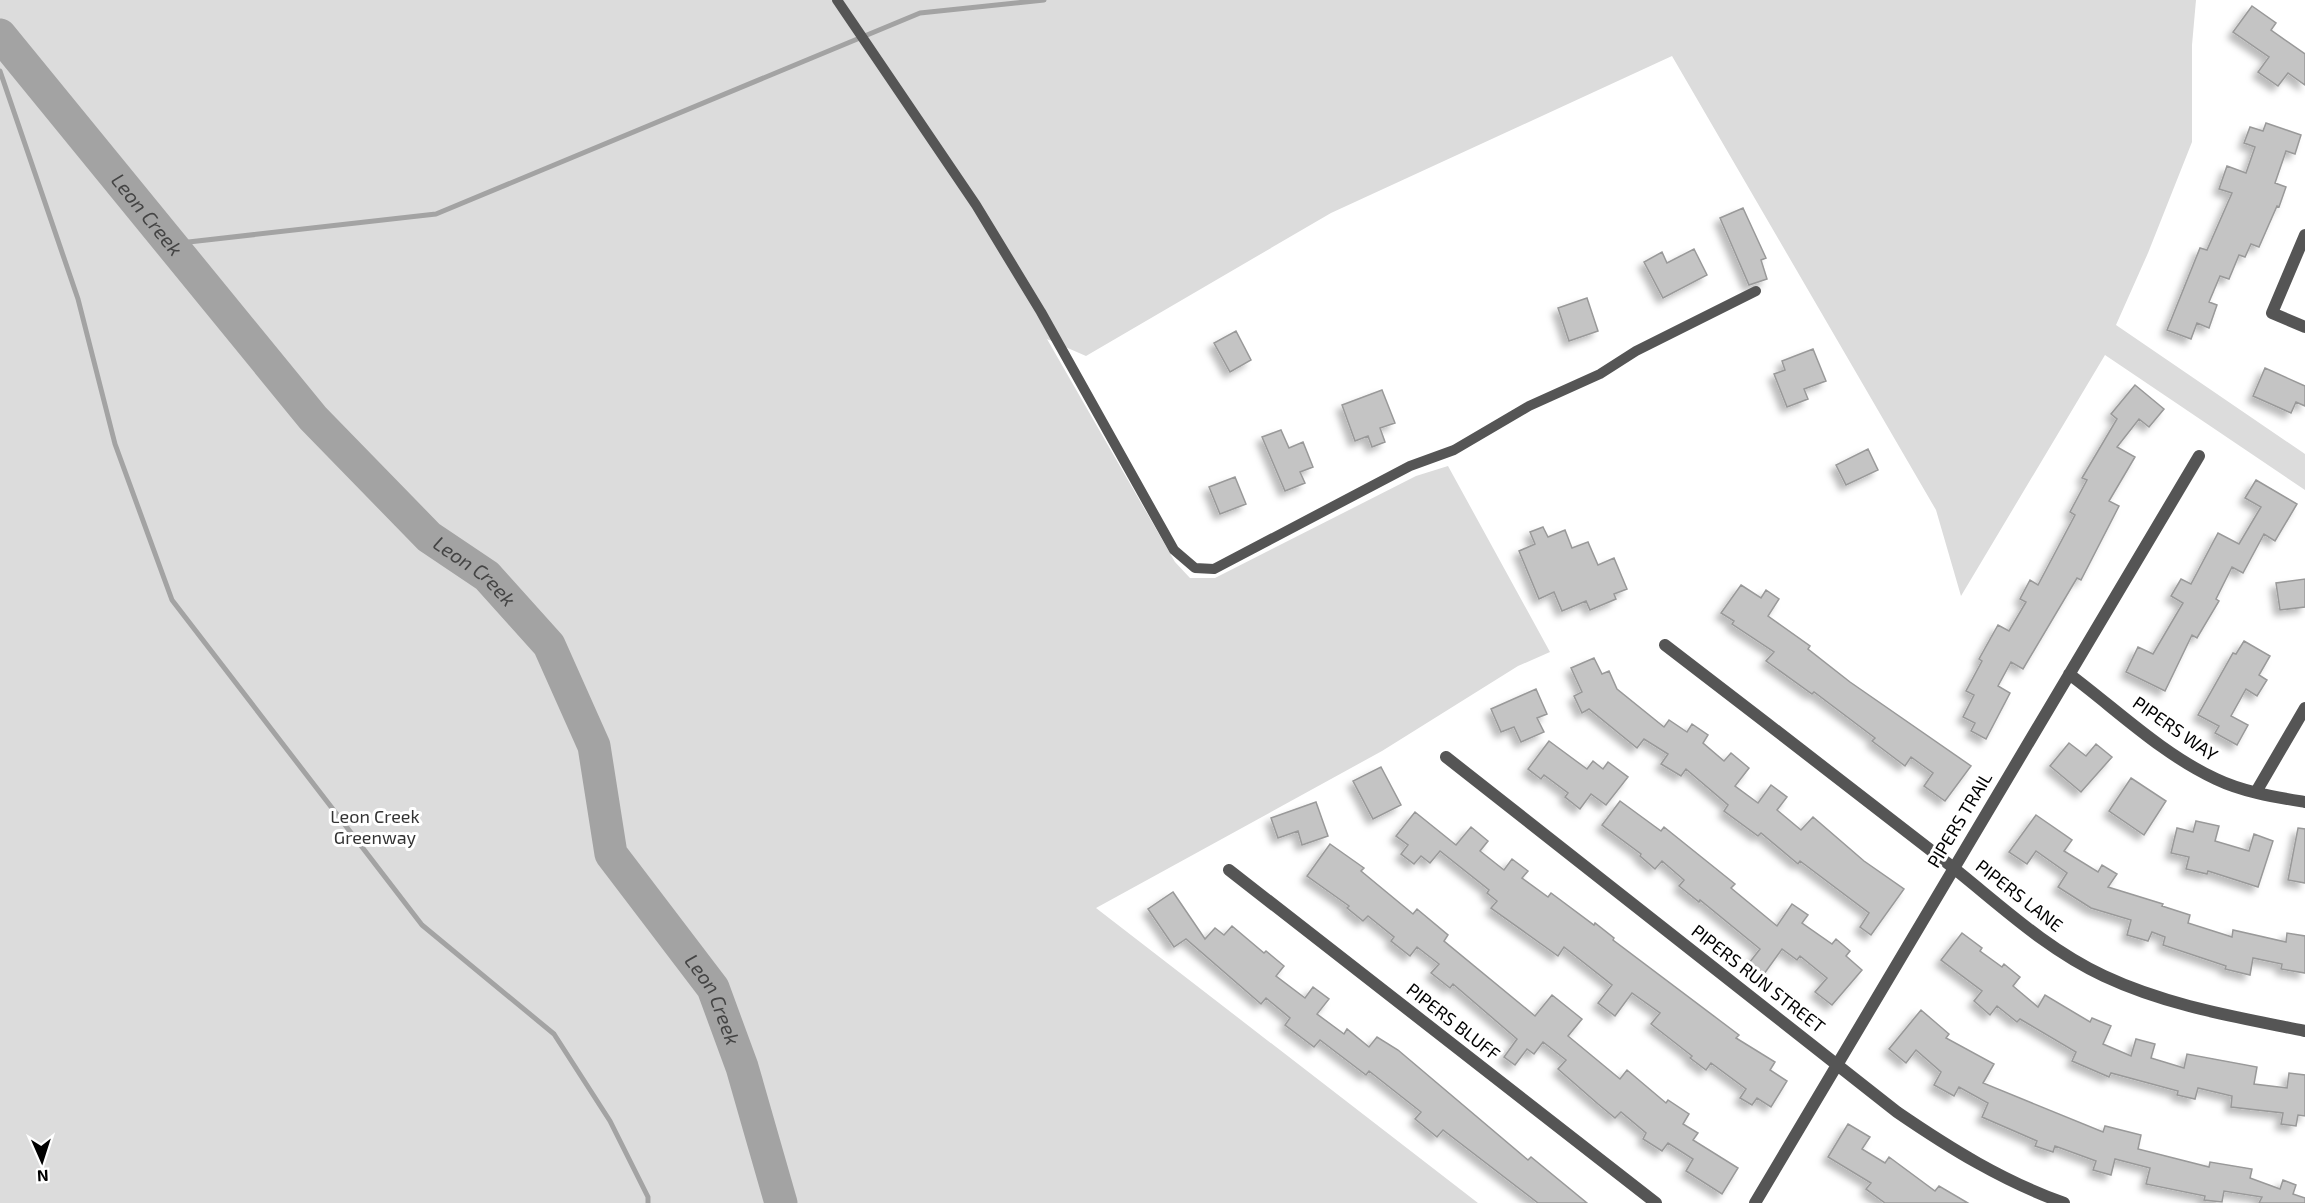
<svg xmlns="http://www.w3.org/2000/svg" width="2305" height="1203" viewBox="0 0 2305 1203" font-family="'Exo 2',sans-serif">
<defs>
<filter id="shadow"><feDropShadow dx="-5.5" dy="5.5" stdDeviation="3" flood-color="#0004"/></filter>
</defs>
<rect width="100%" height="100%" fill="#fff"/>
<!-- green -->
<path fill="#dcdcdc" d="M0,0H2196L2192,45V142L2148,253L2116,325L2305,454V490L2105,355L1961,596L1936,510L1672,56L1331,213L1086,356L1047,339L1175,562L1190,578H1215L1416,476L1448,466L1550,652L1518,666L1382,751L1096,908L1478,1203H0Z"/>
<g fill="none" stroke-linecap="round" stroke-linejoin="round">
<!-- stream -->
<path stroke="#a3a3a3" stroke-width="5" d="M0,71L78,299L115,444L172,600L422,925L554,1034L610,1121L648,1197V1203
M171,244L436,214L920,13L1044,0"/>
<!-- river -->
<path stroke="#a3a3a3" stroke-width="33" id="s1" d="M0,35L313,418L429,537L487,576L549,645L594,746L611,854L713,988L742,1067L781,1203"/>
</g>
<!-- building -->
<path fill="#c4c4c4" stroke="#999" stroke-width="1.5" filter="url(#shadow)" d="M2252,6L2276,23L2271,30L2305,54V85L2288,73L2278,86L2258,72L2269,57L2233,32Z
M2266,123L2301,135L2295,154L2286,151L2275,183L2286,187L2279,207L2277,206L2259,247L2251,244L2245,257L2239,255L2229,279L2220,276L2209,302L2217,305L2209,328L2197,323L2191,339L2167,330L2200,248L2207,250L2232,193L2219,189L2227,166L2246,173L2255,147L2244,143L2250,127L2263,131Z
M1743,208L1766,258L1761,260L1767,279L1749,285L1720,218Z
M1694,249L1707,275L1663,298L1644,262L1662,252L1667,263Z
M1587,298L1598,331L1569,341L1558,308Z
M1236,331L1251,360L1230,372L1214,343Z
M1813,349L1826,381L1804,389L1808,399L1787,407L1774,374L1785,370L1782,361Z
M2265,368L2305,386V406L2296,402L2291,413L2253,396Z
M2135,385L2164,409L2149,427L2139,419L2117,447L2135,457L2109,501L2119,506L2081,580L2077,578L2023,669L2011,662L1998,686L2010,693L1986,739L1971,731L1975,723L1963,717L1974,695L1966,691L1982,661L1979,659L1998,625L2009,631L2026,602L2020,599L2030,580L2038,585L2075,515L2070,512L2087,480L2082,478L2117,419L2111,414Z
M1382,390L1395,423L1380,428L1385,442L1372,447L1368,436L1355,441L1342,405Z
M1281,430L1289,448L1303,442L1313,467L1300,472L1305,483L1285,491L1262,437Z
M1868,449L1878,470L1846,485L1836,465Z
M1235,477L1246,504L1220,514L1209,487Z
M2256,480L2297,504L2275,541L2264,534L2243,573L2232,567L2216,599L2219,601L2197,638L2192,635L2165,691L2126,672L2138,647L2153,654L2183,603L2171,596L2181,579L2191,584L2218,533L2239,544L2261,507L2245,498Z
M1543,527L1548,537L1565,530L1572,548L1588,542L1598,565L1614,558L1627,589L1614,594L1616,599L1590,610L1586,601L1562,611L1554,592L1539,599L1519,551L1535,544L1530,532Z
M2305,579V607L2280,610L2276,583Z
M1741,585L1761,598L1766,590L1779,599L1768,616L1810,646L1808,649L1850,682L1971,766L1945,801L1924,786L1933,773L1911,757L1905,766L1872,741L1875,738L1814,692L1812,694L1766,661L1774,652L1732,624L1734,621L1721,613Z
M2244,641L2270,656L2259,675L2267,680L2257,696L2246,689L2231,716L2248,725L2237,745L2215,733L2219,726L2198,715L2233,653L2236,654Z
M1594,658L1602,674L1609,671L1617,689L1664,727L1669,720L1687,732L1692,724L1708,735L1703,743L1724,761L1731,753L1749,768L1735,786L1758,803L1771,785L1787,797L1777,810L1801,830L1813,817L1864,861L1904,889L1871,935L1860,927L1869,913L1800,861L1798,864L1761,833L1758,836L1724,811L1728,805L1686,769L1681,776L1661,764L1668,754L1644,739L1637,748L1589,709L1582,713L1574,696L1582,692L1571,668Z
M1536,689L1547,714L1537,718L1544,732L1521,742L1514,727L1501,732L1491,709Z
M1549,741L1587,769L1593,761L1603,769L1608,762L1628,777L1606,805L1591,794L1580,809L1565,797L1568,793L1544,775L1541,779L1528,769Z
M2069,743L2086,756L2096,744L2112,757L2081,792L2050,766Z
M1381,767L1401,805L1373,819L1353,781Z
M2131,778L2166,801L2144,835L2109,811Z
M1620,801L1661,831L1664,827L1735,884L1731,888L1777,926L1792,904L1808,915L1802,923L1832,944L1836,939L1850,951L1846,956L1862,970L1832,1005L1815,992L1827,978L1800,956L1797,960L1782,949L1764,974L1749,963L1760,949L1700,900L1699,902L1679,886L1684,880L1662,861L1655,869L1640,856L1641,854L1602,825Z
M1316,802L1328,836L1302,845L1298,831L1278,838L1271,818Z
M1415,812L1456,845L1471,827L1488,841L1480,851L1504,870L1512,859L1528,871L1522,878L1548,897L1551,893L1594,925L1595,923L1614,938L1613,940L1739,1035L1736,1038L1775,1062L1770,1070L1787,1081L1771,1107L1757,1098L1752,1105L1740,1098L1746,1089L1711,1063L1706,1070L1690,1058L1692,1056L1651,1024L1660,1013L1632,993L1615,1016L1598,1003L1612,985L1564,947L1558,956L1491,908L1497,901L1487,893L1489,890L1440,851L1430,863L1421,856L1414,864L1401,854L1408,845L1396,836Z
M2036,815L2072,840L2064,851L2098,872L2102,865L2117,874L2108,887L2163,904L2162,906L2190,915L2188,923L2232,937L2233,930L2286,942L2287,933L2305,936V973L2281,969L2282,964L2253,958L2250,975L2225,969L2226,966L2163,945L2165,937L2152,932L2148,941L2127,935L2131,920L2091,908L2058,887L2067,873L2036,851L2027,864L2009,852Z
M2196,821L2219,826L2215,841L2249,851L2254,834L2273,841L2258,887L2208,871L2207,874L2186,869L2189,857L2171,853L2177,828L2193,832Z
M2298,828L2305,829V883L2288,880Z
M1330,844L1364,868L1361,871L1413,914L1417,909L1448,935L1444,941L1535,1016L1552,995L1582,1019L1568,1036L1620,1079L1627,1070L1666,1103L1668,1100L1689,1114L1683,1124L1698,1133L1693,1140L1738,1168L1722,1194L1686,1171L1693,1159L1668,1143L1662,1151L1643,1139L1646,1133L1621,1112L1615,1118L1598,1104L1558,1069L1566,1060L1543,1042L1534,1054L1527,1049L1515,1065L1504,1057L1517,1039L1453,984L1450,988L1431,973L1439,964L1417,947L1410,956L1391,941L1394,937L1368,916L1363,921L1347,908L1349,906L1307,876Z
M1173,892L1205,939L1215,928L1224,935L1232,926L1264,953L1266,951L1284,966L1276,976L1305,998L1313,987L1329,999L1317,1014L1344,1034L1347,1029L1369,1047L1377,1037L1398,1050L1528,1160L1531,1157L1587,1203H1538L1443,1130L1437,1137L1415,1119L1421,1112L1369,1071L1366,1075L1320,1040L1314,1047L1285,1025L1290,1018L1266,998L1261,1004L1186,939L1174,947L1148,909Z
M1962,933L1982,948L1980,951L2002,967L2004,964L2020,977L2013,986L2038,1007L2045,995L2090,1022L2092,1018L2111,1026L2103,1044L2131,1056L2136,1039L2155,1044L2151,1058L2184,1068L2187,1054L2257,1067L2254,1084L2287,1088L2289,1073L2305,1075V1116L2298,1115L2296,1126L2281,1124L2283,1113L2231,1107L2232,1096L2198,1088L2195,1099L2177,1095L2178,1091L2111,1073L2109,1077L2072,1061L2076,1052L2020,1019L2017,1022L1997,1006L1990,1015L1974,1001L1982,991L1941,960Z
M1921,1010L1949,1034L1946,1038L1994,1064L1983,1083L2103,1132L2105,1126L2141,1135L2138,1149L2209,1167L2210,1162L2252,1169L2250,1178L2280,1189L2283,1180L2296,1185L2293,1194L2305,1198V1203H2259L2262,1197L2224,1191L2222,1202L2204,1200L2205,1196L2146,1184L2150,1168L2115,1159L2111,1175L2093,1170L2096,1161L2055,1146L2053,1152L2035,1146L2037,1141L1982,1117L1988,1103L1959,1087L1954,1096L1934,1085L1941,1072L1916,1050L1906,1063L1889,1049Z
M1848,1124L1870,1137L1862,1149L1885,1163L1889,1157L1935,1191L1939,1186L1968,1203H1885L1866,1189L1871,1183L1828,1157Z"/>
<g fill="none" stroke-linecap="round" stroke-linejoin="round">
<!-- service -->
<path stroke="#555" stroke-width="10" d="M837,0L976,205L1041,312L1174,550L1195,568L1214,569L1410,466L1454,450L1529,406L1600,374L1636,351L1756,291"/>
<!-- minor -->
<path stroke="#555" stroke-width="12" d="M2305,235L2272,313L2305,327
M1665,645C1759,717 1852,789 1946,862C1997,902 2044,948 2104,976C2168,1006 2237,1017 2305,1031
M2069,674C2116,709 2162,754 2216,779C2243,792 2275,797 2305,802
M1446,757L1897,1112C1951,1149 2003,1181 2064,1203
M2256,792L2305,708
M1229,870L1656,1203
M1755,1203L2199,456"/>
</g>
<g text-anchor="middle" stroke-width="6" stroke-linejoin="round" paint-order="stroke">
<!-- street labels -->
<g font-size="18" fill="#000" stroke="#fff">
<text transform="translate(2175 729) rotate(35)" y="6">PIPERS WAY</text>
<text transform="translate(1960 820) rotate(-59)" y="6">PIPERS TRAIL</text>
<text transform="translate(2019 896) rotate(38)" y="6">PIPERS LANE</text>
<text transform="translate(1758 979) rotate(38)" y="6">PIPERS RUN STREET</text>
<text transform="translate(1453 1022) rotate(38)" y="6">PIPERS BLUFF</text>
</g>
<!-- park labels -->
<g font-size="18" fill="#333" stroke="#fff">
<text x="375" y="823">Leon Creek<tspan x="375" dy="21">Greenway</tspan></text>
</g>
<!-- water labels -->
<g font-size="20" font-style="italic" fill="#444" stroke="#fff">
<text dy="7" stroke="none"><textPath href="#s1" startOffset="232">Leon Creek</textPath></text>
<text dy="7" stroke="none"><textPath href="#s1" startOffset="718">Leon Creek</textPath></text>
<text dy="7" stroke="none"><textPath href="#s1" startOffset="1222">Leon Creek</textPath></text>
</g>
</g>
<!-- north arrow -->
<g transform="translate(42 1161) rotate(177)" stroke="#ffffff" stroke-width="4.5" paint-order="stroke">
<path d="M0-4.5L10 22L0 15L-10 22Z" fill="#000000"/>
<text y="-9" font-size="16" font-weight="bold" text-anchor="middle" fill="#000000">N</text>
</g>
</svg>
